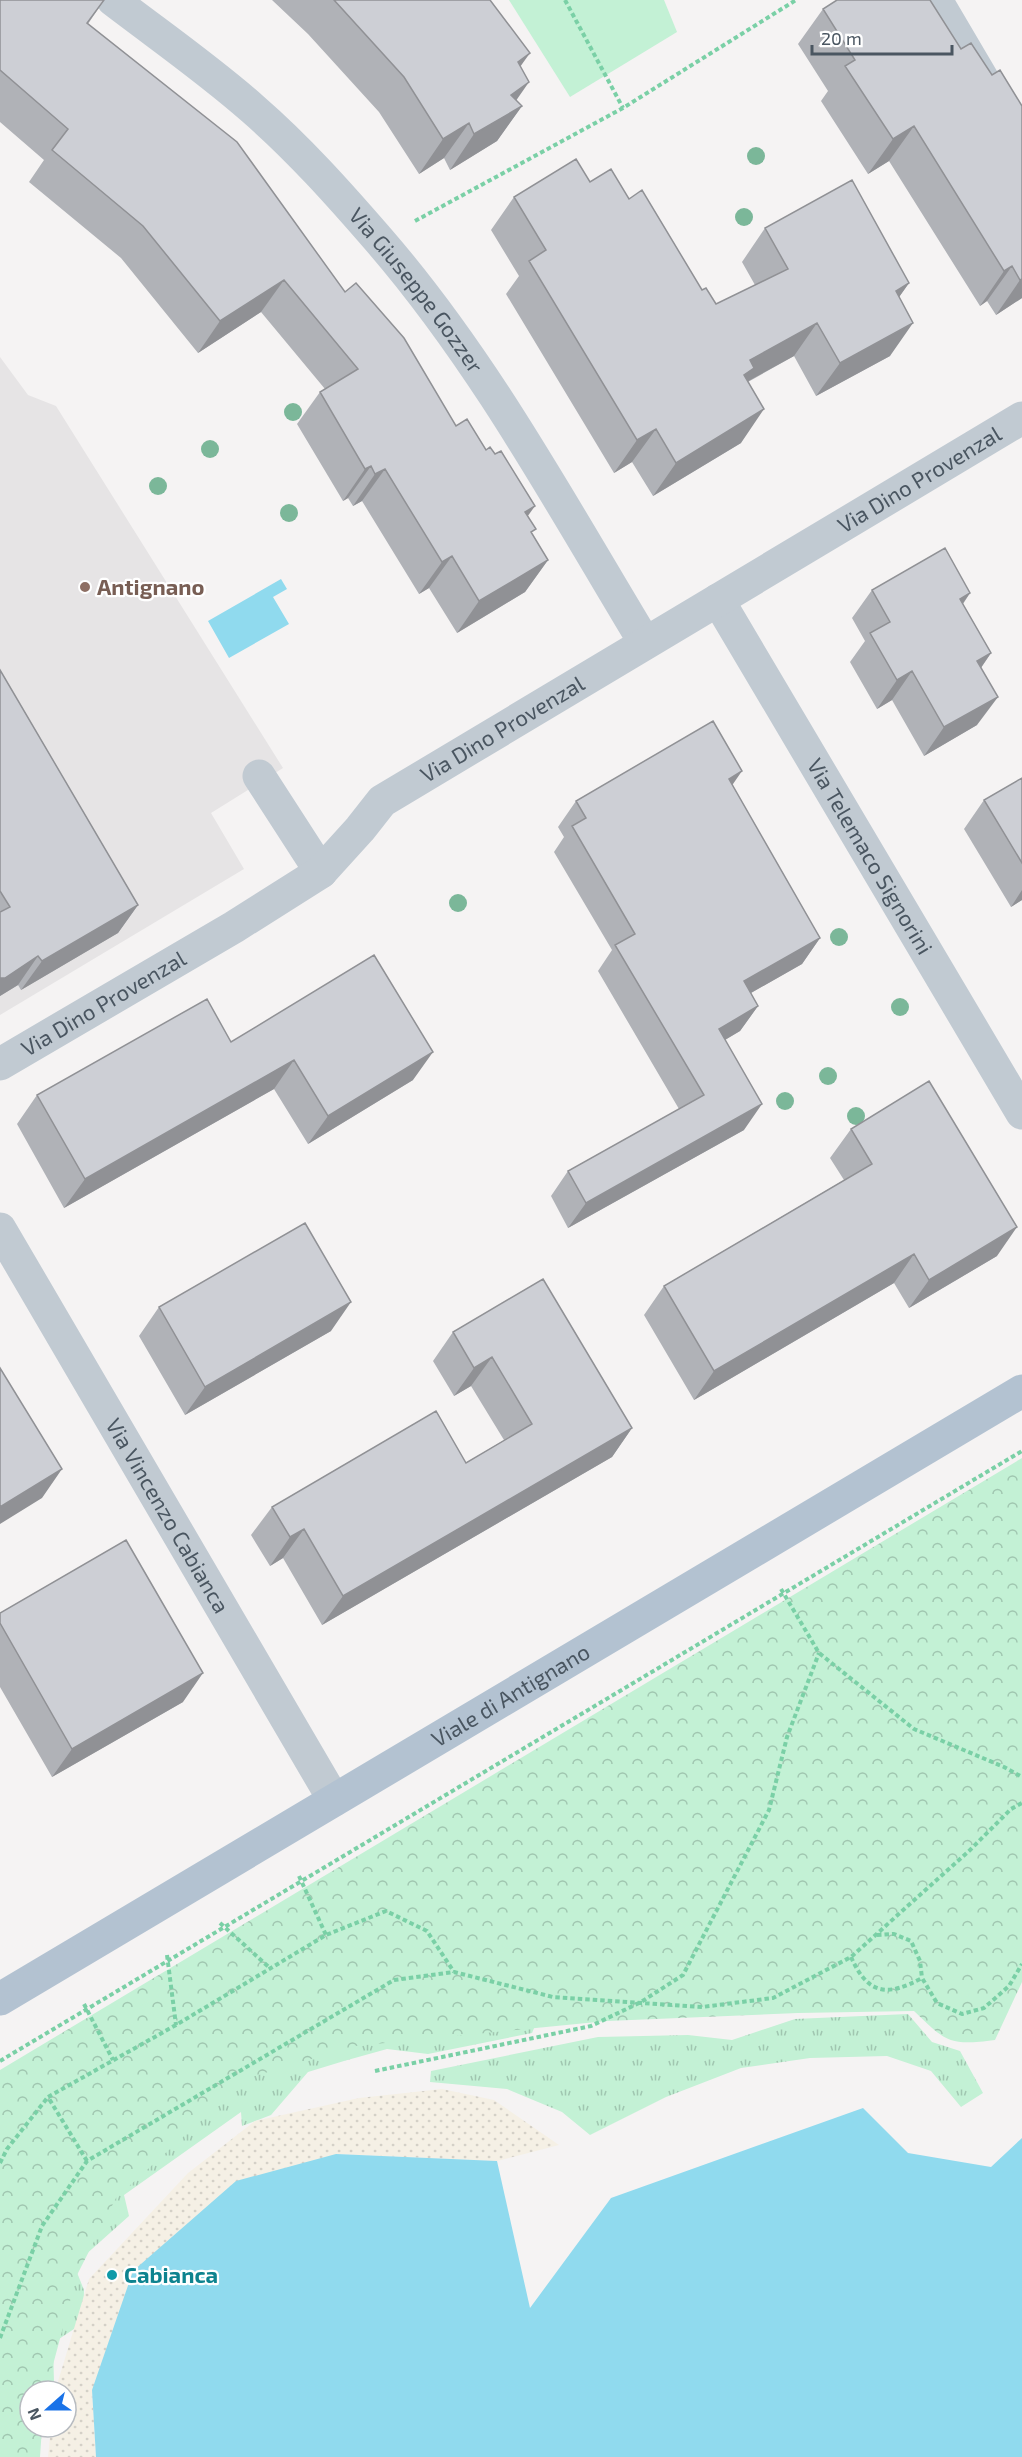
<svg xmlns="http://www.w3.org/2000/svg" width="1022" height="2457" viewBox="0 0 1022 2457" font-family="'Exo 2',sans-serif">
<defs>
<pattern id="grass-tufts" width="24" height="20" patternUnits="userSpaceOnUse" patternTransform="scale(1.5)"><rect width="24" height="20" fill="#c3f1d5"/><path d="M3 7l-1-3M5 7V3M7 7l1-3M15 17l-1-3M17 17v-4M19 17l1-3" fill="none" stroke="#a0c6b0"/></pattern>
<pattern id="forest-crowns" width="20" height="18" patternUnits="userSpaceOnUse" patternTransform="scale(1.5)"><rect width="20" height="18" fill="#c3f1d5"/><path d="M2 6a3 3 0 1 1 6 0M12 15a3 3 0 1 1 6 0" fill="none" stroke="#a0c6b0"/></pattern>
<pattern id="sand-dots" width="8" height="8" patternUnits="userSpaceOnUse" patternTransform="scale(1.5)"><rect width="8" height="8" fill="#f5f0e5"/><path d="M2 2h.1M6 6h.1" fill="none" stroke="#d4d0c7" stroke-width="1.8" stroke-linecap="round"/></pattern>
</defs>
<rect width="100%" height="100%" fill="#f5f3f3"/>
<!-- education -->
<path fill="#e6e4e5" d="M0,357L28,395L56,406L283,768L211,813L244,869L0,1015Z"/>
<!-- grass -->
<path fill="url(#grass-tufts)" d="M908,2014L932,2042L960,2051L983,2093L961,2107L931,2071L887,2056L810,2058L741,2068L666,2097L590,2135L562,2112L507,2089L430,2082L431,2071L598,2037L688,2035L732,2040L795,2019Z
M539,2016L532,2033L428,2054L387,2049L344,2061L308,2072L271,2115L242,2126L241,2112L124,2195L129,2216L74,2265L84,2290L83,2323L53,2343L54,2383L38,2391L50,2252L221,2089L322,2027Z"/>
<!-- forest -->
<path fill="url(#forest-crowns)" d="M1022,1458V1982L995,2040C949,2046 946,2042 914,2011L798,2013L607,2021L355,2046L248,2078L116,2198L77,2275L46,2391H30V2427H42L40,2457H0V2070Z"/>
<!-- sand -->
<path fill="url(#sand-dots)" d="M442,2089L494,2100L559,2145L497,2161L336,2154L92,2390L96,2457H48L51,2427H66V2391H55L56,2388L89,2279L188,2173L255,2121L359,2098Z"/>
<!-- garden -->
<path fill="#c3f1d5" d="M509,0H664L677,32L570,97Z"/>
<!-- water -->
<path fill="#90daee" d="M281,579L287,589L273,597L289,624L229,658L208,621Z
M863,2108L908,2153L991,2167L1022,2138V2457H96L92,2390L133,2271L236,2181L336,2154L497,2161L530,2308L611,2198Z"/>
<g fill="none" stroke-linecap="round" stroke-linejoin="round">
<!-- path -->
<path stroke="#7ad0a6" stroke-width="4" stroke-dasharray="4.5 3" stroke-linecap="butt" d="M565,0L623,108
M415,221L623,108L796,0
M781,1589L819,1653L914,1729L1004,1767L1022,1777
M299,1876L326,1935
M220,1923L271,1969
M877,1935L894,1934L911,1941L920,1961L922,1978
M167,1955L176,2025
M851,1957C868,1995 887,1997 922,1978L937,2003L962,2014L984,2008L1009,1986L1022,1964
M84,2004L113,2060
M0,2061L1022,1451
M375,2071L591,2026L641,2002L683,1975L769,1810L787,1737L819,1653
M87,2161L48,2097L176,2025L326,1935L386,1911L427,1931L454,1972
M0,2163L7,2149L48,2097
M0,2338L42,2226L87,2161L394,1980L454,1972L553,1997L702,2007L773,1998L851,1957L970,1850L1011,1809L1022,1803"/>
<!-- minor -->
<g stroke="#c1cad2" stroke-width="33">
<path id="s1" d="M113,0C160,36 209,70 253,109C298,148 339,194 378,239C484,361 562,506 645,643"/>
<path d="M936,0L1022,146"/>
<path id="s2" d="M718,600L1022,1113"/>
<path d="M259,776L321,872"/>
<path id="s3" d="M0,1064L234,927L321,872L360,829L382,801L1022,418"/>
<path id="s4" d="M0,1229L334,1800"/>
</g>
<!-- major -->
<path stroke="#b3c2d1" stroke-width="33" id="s5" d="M0,1999L1022,1391"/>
</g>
<!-- trees -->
<g fill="#7bb799">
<circle cx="756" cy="156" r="9"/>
<circle cx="744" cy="217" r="9"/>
<circle cx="293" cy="412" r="9"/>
<circle cx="210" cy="449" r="9"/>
<circle cx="158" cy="486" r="9"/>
<circle cx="289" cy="513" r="9"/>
<circle cx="458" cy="903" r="9"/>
<circle cx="839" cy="937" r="9"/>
<circle cx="900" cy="1007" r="9"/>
<circle cx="828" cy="1076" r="9"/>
<circle cx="785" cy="1101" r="9"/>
<circle cx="856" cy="1116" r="9"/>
</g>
<!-- wall -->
<path fill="#b0b2b7" d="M0,0H104L88,24L345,292L456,426L486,450L528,516L532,534L548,560L525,592L457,633L429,588L419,594L362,501L353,506L348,498L343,501L297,424L320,392L325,389L261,312L198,353L121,258L29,182L44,160L0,122Z
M272,0H490L520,67L516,100L522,106L497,141L450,170L444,158L419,174L379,112L308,34Z
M823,9L961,49L992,75L1000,70L1022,298L996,315L987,301L980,306L889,161L868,174L821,101L828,91L798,44Z
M590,182L629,199L702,290L716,304L755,285L742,262L765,228L909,283L899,297L890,356L816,396L794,356L748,382L741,443L653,496L632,462L614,473L506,294L519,276L491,230L514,197Z
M872,590L970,593L963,604L991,653L981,668L977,725L924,756L892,700L877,709L850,662L865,641L852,618Z
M0,670L138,905L118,933L21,990L18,985L0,996Z
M1022,778V900L1011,907L964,829L984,800Z
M732,785L820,938L802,964L751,993L758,1006L740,1031L725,1040L744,1130L568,1228L551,1196L568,1171L679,1109L598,971L612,950L554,852L564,837L558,827L576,801Z
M231,1042L413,1080L308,1144L274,1089L64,1208L17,1124L37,1095Z
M851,1129L997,1256L909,1308L894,1283L694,1400L644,1315L664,1286L844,1180L830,1158Z
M159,1307L331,1331L185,1415L139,1336Z
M453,1332L632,1428L612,1457L322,1625L283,1558L270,1566L251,1535L272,1507L466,1463L504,1440L471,1386L454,1396L433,1361Z
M0,1613L183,1702L52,1777L0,1687Z"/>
<!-- shaded-wall -->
<path fill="#909195" d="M530,53L505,88L518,62Z
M529,82L506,115L522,106L497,141L450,170L474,134L511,95Z
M469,123L444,158L419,174L443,139Z
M914,126L889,161L868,174L893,139Z
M1012,266L987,301L980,306L1004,271Z
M1022,279V298L996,315L1020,280Z
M284,280L261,312L198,353L220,321Z
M909,283L885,317L896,291Z
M817,323L794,356L743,384L731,402L750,360Z
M913,323L890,356L816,396L840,363Z
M764,409L741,443L653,496L676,463Z
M656,429L632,462L614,473L637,440Z
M371,466L348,498L343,501L365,469Z
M385,469L362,501L353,506L375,474Z
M535,506L512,538L525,512Z
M452,556L429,588L419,594L442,562Z
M548,560L525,592L457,633L479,601Z
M970,593L950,622L960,599Z
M991,653L971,682L977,661Z
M912,671L892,700L877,709L897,680Z
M998,697L977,725L924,756L944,727Z
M742,771L724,797L729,779Z
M1022,890V900L1011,907Z
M138,905L118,933L21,990L42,961Z
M820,938L802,964L726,1007L744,981Z
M38,956L18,985L0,996V978Z
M758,1006L740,1031L701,1054L719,1029Z
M433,1052L413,1080L308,1144L328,1116Z
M294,1060L274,1089L64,1208L85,1179Z
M762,1104L744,1130L568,1228L586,1203Z
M1017,1227L997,1256L909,1308L929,1280Z
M914,1254L894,1283L694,1400L714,1371Z
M351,1302L331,1331L185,1415L205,1387Z
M492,1357L471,1386L454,1396L474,1368Z
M632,1428L612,1457L322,1625L343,1596Z
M62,1469L42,1498L0,1524V1507Z
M304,1529L283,1558L270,1566L290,1537Z
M203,1673L183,1702L52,1777L72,1749Z"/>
<!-- building -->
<path fill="#cdcfd5" stroke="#909195" stroke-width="1.5" d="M0,0H104L87,23L237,142L345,292L356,283L404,338L456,426L467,419L486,450L490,447L495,454L501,451L535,506L525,512L536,529L531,532L548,560L479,601L452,556L442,562L385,469L375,474L371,466L365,469L320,392L358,369L284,280L220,321L143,226L52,150L68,129L0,70Z
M334,0H490L530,53L518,62L529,82L511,95L522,106L474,134L469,123L443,139L404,77Z
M837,0H930L961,49L971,43L992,75L1000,70L1022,106V279L1020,280L1012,266L1004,271L914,126L893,139L845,66L855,60L823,9Z
M576,159L590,182L611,169L629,199L642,190L702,290L706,288L716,304L788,269L765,228L852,180L909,283L896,291L913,323L840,363L817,323L750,360L754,368L744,375L764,409L676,463L656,429L637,440L529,261L546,250L514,197Z
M945,548L970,593L960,599L991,653L977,661L998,697L944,727L912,671L897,680L870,633L890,622L872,590Z
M0,670L138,905L42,961L38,956L5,978H0V912L10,907L0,891Z
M713,721L742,771L729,779L820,938L744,981L758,1006L719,1029L762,1104L586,1203L568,1171L704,1095L615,945L635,934L572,826L586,818L576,801Z
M1022,778V863L984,800Z
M374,955L433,1052L328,1116L294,1060L85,1179L37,1095L207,999L231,1042Z
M929,1081L1017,1227L929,1280L914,1254L714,1371L664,1286L872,1164L851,1129Z
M305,1223L351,1302L205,1387L159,1307Z
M543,1279L632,1428L343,1596L304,1529L290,1537L272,1507L436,1411L466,1463L532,1424L492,1357L474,1368L453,1332Z
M0,1368L62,1469L0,1507Z
M126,1540L203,1673L72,1749L0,1623V1613Z"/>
<!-- markers -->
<circle fill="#8d6e63" stroke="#fff" stroke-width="2" cx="85" cy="587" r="6"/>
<circle fill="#0f9aa8" stroke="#fff" stroke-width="2" cx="112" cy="2275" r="6"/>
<g text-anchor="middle" stroke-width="4.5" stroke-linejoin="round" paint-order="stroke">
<!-- street labels -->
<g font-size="22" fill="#4a5661" stroke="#fff">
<text dy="8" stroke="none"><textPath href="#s1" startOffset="422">Via Giuseppe Gozzer</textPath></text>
<text dy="8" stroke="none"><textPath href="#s3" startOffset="1094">Via Dino Provenzal</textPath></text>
<text dy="8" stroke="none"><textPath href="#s3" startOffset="608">Via Dino Provenzal</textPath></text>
<text dy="8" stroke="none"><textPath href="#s2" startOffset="298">Via Telemaco Signorini</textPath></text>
<text dy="8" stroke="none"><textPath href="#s3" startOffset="120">Via Dino Provenzal</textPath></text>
<text dy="8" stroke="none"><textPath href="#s4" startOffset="332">Via Vincenzo Cabianca</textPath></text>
<text dy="8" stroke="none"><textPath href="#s5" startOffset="594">Viale di Antignano</textPath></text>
</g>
<!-- education labels -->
<g font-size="22" font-weight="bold" fill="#785e54" stroke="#fff" text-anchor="start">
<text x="97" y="595">Antignano</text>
</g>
<!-- culture labels -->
<g font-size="22" font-weight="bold" fill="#0d838f" stroke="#fff" text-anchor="start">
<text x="124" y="2283">Cabianca</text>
</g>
</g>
<!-- north arrow -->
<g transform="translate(48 2409) rotate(249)"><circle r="28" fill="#ffffff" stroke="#b7bbc0" stroke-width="1.5"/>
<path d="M0-4.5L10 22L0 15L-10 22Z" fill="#1a73e8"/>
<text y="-9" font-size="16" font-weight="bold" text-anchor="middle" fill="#4a5661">N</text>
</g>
<!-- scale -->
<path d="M812 45v9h140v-9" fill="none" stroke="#4a5661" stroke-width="3"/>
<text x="821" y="45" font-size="18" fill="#4a5661" stroke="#ffffff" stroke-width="4.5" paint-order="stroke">20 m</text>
</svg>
